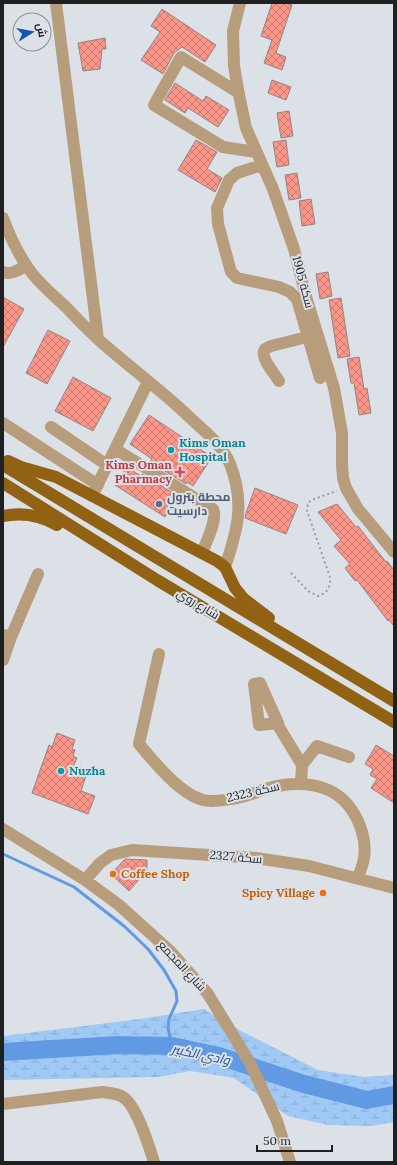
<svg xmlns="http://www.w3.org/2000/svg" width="397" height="1165" viewBox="0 0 397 1165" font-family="Lora,Cairo,serif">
<defs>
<pattern id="wetland-marsh" width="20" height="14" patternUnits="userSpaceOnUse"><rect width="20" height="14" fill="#a1c9f5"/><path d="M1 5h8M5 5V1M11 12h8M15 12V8" fill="none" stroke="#8aacd2"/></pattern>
<pattern id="building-cross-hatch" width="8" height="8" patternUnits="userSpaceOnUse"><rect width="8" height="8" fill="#fc9689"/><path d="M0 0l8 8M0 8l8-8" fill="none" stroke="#cb7a70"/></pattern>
</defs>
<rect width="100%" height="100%" fill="#dce1e7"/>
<!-- wetland -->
<path fill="url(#wetland-marsh)" d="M204,1009L243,1032L318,1070L364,1077L394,1075V1122L372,1126L328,1125L288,1116L234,1078L190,1071L159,1077L3,1080V1036L140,1019Z"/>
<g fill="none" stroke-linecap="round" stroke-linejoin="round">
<!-- stream -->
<path stroke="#619ae3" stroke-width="3" d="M3,854L74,887L124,926L148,949L164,970L176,991L177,1001L169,1019L168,1028L172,1046"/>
<!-- river -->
<path stroke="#619ae3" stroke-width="18" d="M3,1052L118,1045L172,1046L219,1056L304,1084L367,1100L394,1095"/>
</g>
<!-- building -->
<path fill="url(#building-cross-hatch)" stroke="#8f8785" d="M272,3H285L292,5L276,53L286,57L282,70L264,63L272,40L261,36Z
M162,9L216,45L205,62L182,47L174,53L163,74L141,60L160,32L151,26Z
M105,38L106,49H102L100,69L83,71L78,43Z
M272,80L291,87L286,100L268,93Z
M175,83L203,101L206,96L229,110L218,127L188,108L185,113L165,100Z
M289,111L293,136L281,138L277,113Z
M196,140L217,152L207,169L222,178L215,192L178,170Z
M286,140L289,165L277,167L273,142Z
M297,173L301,198L289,200L285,175Z
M311,199L315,224L302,226L299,201Z
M328,272L332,296L320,299L316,274Z
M3,297L24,309L3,347Z
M341,298L350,356L338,358L329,300Z
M48,330L70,341L47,384L26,373Z
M359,357L364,389L367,388L371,413L359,415L354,383H351L347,359Z
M73,377L111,398L93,431L55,411Z
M149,415L212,457L193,486L187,482L186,484L150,462L152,459L130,444Z
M127,467L141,476L142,474L178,496L165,517L115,485Z
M255,488L298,505L286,534L245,518L246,513Z
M337,504L356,527L358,526L386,562L387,561L394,570V626L389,620L388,621L357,580L355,581L345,568L350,564L334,546L341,540L318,512Z
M57,733L75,740L72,749L75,750L73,756L77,758L74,765L83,768L81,774L86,776L81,791L95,796L88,814L32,793L49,745L52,747Z
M376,745L394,756V803L371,788L377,779L370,775L373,769L365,764Z
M125,859L147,860V874H144L129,891L111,874Z"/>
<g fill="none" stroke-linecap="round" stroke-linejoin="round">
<!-- path -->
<path stroke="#9a9ea3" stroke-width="2" stroke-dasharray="2 3" stroke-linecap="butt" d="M291,573L308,591L318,596C327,594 331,586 330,577L307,511L308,503L311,500L337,491"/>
<!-- minor -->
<path stroke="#b79d7b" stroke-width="12" d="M56,3L98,339
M240,3L233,31L234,66L239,95L246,128L273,189L294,249L307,300L334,388L342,433V464L343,478L346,488L358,509L394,552
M239,93L181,57L154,105L223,147L256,152
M262,165L237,173L229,180L217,208L218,224L231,272L237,278L279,287L290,292L297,299L320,378
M3,218C10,237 19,256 31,272C40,284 53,295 65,306C76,318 87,329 99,340C127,365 157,387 184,412C200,428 222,443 230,464C245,502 238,529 225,567
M3,272C12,275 19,270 26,265
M279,381C275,374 259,357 265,349C267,348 269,347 271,346L315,335
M3,423L98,485
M51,427L107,465
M115,449L213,509C218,519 206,542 202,553
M92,496L148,382
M11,637L38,574
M159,654L139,744C154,762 180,794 203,800C214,803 240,798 251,794C256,793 260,790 265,789C295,780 332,781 351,809C360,821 367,842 364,858C363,865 360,871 358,878
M3,660L11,637L4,635
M278,723L259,725L254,684L260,683L278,723L279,727L302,765L301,783
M302,765L317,746L349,757
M3,829L85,880L119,905L171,952L208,994L250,1063L277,1121L290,1162
M85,880L100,863L111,855L132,850L256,858L309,866L394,888
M3,1104L102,1092C109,1093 117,1093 123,1097C137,1106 149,1146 154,1162"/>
<!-- major -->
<path stroke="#916214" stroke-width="12" d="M8,461L21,467L56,477L217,561L225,567L235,588L244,599L269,618
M3,465L394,701
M3,483L157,580L394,722
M3,516C23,512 40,515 57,525"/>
</g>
<!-- markers -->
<g fill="#0f9aa8" stroke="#dce1e7" stroke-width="1.5">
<circle cx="171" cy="450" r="4"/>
<circle cx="61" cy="771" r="4"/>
</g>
<path fill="#e0444e" stroke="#dce1e7" stroke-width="1.5" d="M178 466h4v4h4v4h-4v4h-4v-4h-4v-4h4z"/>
<circle fill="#5c6f8a" stroke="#dce1e7" stroke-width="1.5" cx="159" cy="504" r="4"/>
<g fill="#e8710a" stroke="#dce1e7" stroke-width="1.5">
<circle cx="113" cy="874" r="4"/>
<circle cx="323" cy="893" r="4"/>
</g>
<g text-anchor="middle" stroke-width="4" stroke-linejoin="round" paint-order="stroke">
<!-- street labels -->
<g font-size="12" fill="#1e2022" stroke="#dce1e7">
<text transform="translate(303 282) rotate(75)" y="4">سكة 1905</text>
<text transform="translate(198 604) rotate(31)" y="4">شارع روي</text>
<text transform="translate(253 792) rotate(-13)" y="4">سكة 2323</text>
<text transform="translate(236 857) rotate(5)" y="4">سكة 2327</text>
<text transform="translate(182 966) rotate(47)" y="4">شارع المجمع</text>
</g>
<!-- culture labels -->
<g font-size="12" font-weight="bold" fill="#0d838f" stroke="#dce1e7" text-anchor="start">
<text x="179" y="447">Kims Oman<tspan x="179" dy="14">Hospital</tspan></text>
<text x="69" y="775">Nuzha</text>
</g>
<!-- health labels -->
<g font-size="12" font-weight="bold" fill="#be3a42" stroke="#dce1e7" text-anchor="end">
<text x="172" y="469">Kims Oman<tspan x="172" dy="14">Pharmacy</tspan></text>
</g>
<!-- service labels -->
<g font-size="12" font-weight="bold" fill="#4e5e75" stroke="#dce1e7" text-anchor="start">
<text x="167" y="501">محطة بترول<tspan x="167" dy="14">دارسيت</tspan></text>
</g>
<!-- food labels -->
<g font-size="12" font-weight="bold" fill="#c56008" stroke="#dce1e7" text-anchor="start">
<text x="121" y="878">Coffee Shop</text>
<text x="315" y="897" text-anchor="end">Spicy Village</text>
</g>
<!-- water labels -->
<g font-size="13" font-style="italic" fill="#175092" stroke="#dce1e7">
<text transform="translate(201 1054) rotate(12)" y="5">وادي الكبير</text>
</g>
</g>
<!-- border -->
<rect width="397" height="1165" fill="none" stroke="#1e2022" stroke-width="8"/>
<!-- north arrow -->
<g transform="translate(32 32) rotate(79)"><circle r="19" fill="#dce1e7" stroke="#909498"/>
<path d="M0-3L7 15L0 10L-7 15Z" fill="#1059a8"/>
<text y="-6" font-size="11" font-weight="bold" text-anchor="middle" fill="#1e2022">ش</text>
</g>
<!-- scale -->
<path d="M257 1145v6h75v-6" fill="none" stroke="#1e2022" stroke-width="2"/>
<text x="263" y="1145" font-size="12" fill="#1e2022" stroke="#dce1e7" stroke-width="3" paint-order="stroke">50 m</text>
</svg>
